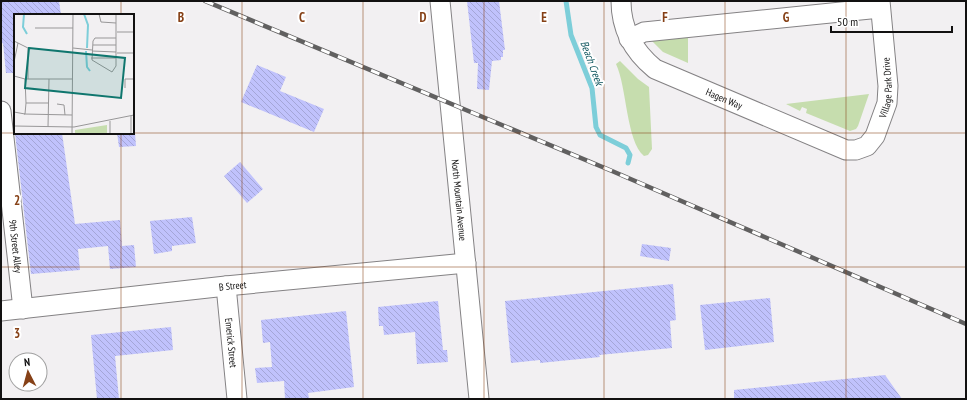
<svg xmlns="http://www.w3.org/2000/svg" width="967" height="400" viewBox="0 0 967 400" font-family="'PT Sans Narrow',sans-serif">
<defs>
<pattern id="building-back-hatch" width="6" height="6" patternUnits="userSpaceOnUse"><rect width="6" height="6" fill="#c0c2fc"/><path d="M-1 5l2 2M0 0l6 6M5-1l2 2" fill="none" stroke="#a4a6d7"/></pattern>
</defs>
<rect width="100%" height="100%" fill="#f2f0f2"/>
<!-- grass -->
<path fill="#c6ddae" d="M688,32V63L663,52L651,40Z
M620,61L638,79L649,87L652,149L648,155L644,156C626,141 627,87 616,64Z
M869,94L858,126L856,129L850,131L806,113L807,109L802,107L800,111L786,104Z"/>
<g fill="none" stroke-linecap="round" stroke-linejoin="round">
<!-- stream -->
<path stroke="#7dced9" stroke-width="5" d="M566,1L571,35L592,88L596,127L600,135L626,148L630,155L628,163"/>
</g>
<!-- building -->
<path fill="url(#building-back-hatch)" d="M1,1H59L61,15H15V73H6L3,43L1,44Z
M467,1H499L505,50H503V57H501V60L492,61L489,90L477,89L478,63H474Z
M257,65L286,77L280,91L324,109L314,132L241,102Z
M15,133H62L75,224L120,220L122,246L134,245L136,267L110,269L108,246L78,249L80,270L31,274Z
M117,133H135L136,146L119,147Z
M240,162L263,189L247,203L224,176Z
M192,217L196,243L172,246V251L154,254L150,221Z
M642,244L671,248L669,261L640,256Z
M673,284L676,320L670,321L672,348L599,355L600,357L540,363V360L511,363L505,301Z
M770,298L774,342L705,350L700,305Z
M438,301L443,350H447L448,362L417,364L415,332L384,335L383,326H379L378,307Z
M346,311L354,387L308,393L309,398L285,399L284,381L257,383L255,368L272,367L270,342L263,343L261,320Z
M171,327L173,350L115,356L119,399H97L91,335Z
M885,375L902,399H734V390Z"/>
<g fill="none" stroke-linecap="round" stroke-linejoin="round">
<defs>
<g id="minor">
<path id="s1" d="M440,1L479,399"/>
<path id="s2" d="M621,1C621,29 633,51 655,69L846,150H856L867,146L875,136L887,103L888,86L880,1"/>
<path d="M629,39L644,32L880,8"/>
<path id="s3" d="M1,111L23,309"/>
<path id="s4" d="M226,286L237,399"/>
<path id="s5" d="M1,311L226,286L466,263"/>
</g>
</defs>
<!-- minor casing -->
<use href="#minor" stroke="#848284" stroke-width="21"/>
<!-- minor -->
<use href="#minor" stroke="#fff" stroke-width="19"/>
<defs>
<path id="rail" d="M205,1L612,171L966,324"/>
</defs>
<!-- rail casing -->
<use href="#rail" stroke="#616060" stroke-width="4.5"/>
<!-- rail -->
<use href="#rail" stroke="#fff" stroke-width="3" stroke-dasharray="9" stroke-linecap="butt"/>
</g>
<!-- grid -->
<path fill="none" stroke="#864117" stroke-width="1" stroke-opacity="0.55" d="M121,1V15M242,1V399M363,1V399M484,1V399M604,1V399M725,1V399M846,1V399M1,133H966M121,133V399M1,267H966"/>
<g text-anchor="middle" stroke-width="4" stroke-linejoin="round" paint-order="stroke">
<!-- street labels -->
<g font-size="10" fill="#121111" stroke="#fff">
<text dy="4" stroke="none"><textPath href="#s2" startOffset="371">Village Park Drive</textPath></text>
<text dy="4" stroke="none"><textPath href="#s2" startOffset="154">Hagen Way</textPath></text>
<text dy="4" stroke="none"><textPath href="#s1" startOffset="200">North Mountain Avenue</textPath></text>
<text dy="4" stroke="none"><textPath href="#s3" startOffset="136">9th Street Alley</textPath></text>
<text dy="4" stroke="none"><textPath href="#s5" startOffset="233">B Street</textPath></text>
<text dy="4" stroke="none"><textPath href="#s4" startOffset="57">Emerick Street</textPath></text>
</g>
<!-- water labels -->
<g font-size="11" font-style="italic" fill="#11575f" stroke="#fff">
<text transform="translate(592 63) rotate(70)" y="4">Beach Creek</text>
</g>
</g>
<!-- overview -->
<g transform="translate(14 14)">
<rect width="120" height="120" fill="#f2f0f2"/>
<path d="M93,111V120H61V116Z" fill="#c6ddae"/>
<path fill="none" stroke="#7dced9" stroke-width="2" d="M10,0L9,13L13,20M70,0L74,11L73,34M72,37L73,53L76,57"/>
<path fill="none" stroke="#989798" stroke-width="1" d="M85,0L87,8L102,9M21,14H59M103,18H120M102,24H81L79,27L78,46L98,58L102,52V0M0,27L14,34V65M79,31H102M59,34L78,36M78,37L102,38M103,39H120M77,44H102M0,48L4,29M0,62L11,65H59M11,65L12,89M111,74V65H120M43,90L50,91L51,101M0,98L11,100L12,89H34M10,100L58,101M0,112L60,113L120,101M34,113L35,65M58,120L59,0M96,120V107M117,120V102"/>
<path fill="#0f766e" fill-opacity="0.15" stroke="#0f766e" stroke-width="2" d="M15,34L111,44L107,84L11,74Z"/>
<rect width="120" height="120" fill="none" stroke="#121111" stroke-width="2"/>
</g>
<g font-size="13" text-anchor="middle" font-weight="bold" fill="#864117" stroke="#fff" stroke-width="4" stroke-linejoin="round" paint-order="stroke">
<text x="181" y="22">B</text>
<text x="302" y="22">C</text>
<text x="423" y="22">D</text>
<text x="544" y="22">E</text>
<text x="665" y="22">F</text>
<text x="786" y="22">G</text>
<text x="17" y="205">2</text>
<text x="17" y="338">3</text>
</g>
<!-- border -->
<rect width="967" height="400" fill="none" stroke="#121111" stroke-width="4"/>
<!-- north arrow -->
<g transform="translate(28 372) rotate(354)"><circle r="19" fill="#ffffff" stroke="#a0a0a0"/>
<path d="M0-3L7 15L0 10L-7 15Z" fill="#864117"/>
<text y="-6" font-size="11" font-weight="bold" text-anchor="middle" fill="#121111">N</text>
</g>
<!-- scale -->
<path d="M831 26v6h121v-6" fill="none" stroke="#121111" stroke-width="2"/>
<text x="837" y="26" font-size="12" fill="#121111" stroke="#ffffff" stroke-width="3" paint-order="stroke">50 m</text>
</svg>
